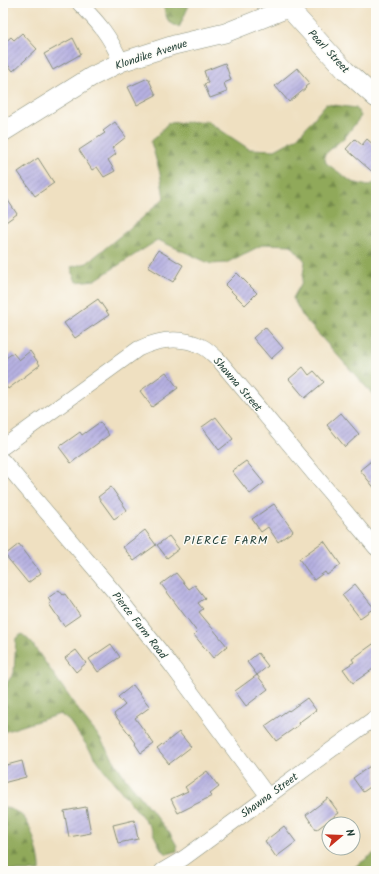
<svg xmlns="http://www.w3.org/2000/svg" width="379" height="874" viewBox="0 0 379 874" font-family="Kalam,sans-serif">
<defs>
<pattern id="forest-firs" width="22" height="20" patternUnits="userSpaceOnUse"><rect width="22" height="20" fill="#90a95a"/><path d="M5 1l3.5 6h-7zM16 11l3.5 6h-7z" fill="#758b4b"/></pattern>
<pattern id="building-hatch" width="6" height="6" patternUnits="userSpaceOnUse"><rect width="6" height="6" fill="#b6b0e1"/><path d="M-1 1l2-2M0 6l6-6M5 7l2-2" fill="none" stroke="#9390b7"/></pattern>
</defs>
<rect width="100%" height="100%" fill="#fdfcf7"/>
<filter id="ink" filterUnits="userSpaceOnUse"><feTurbulence type="fractalNoise" baseFrequency=".025" numOctaves="2"/><feDisplacementMap in="SourceGraphic" scale="8" xChannelSelector="R" yChannelSelector="G"/><feConvolveMatrix kernelMatrix="1 2 1 2 8 2 1 2 1" color-interpolation-filters="sRGB"/></filter>
<filter id="wash" filterUnits="userSpaceOnUse"><feTurbulence type="fractalNoise" baseFrequency=".012" numOctaves="4" result="noise"/><feDisplacementMap in="SourceGraphic" scale="16" xChannelSelector="R" yChannelSelector="G"/><feGaussianBlur stdDeviation="0.9" result="paint"/><feColorMatrix in="noise" values="0 0 0 0 0 0 0 0 0 0 0 0 0 0 0 0 0 1.4 0 .05"/><feComposite in="paint" operator="in"/></filter>
<g filter="url(#wash)">
<rect width="100%" height="100%" fill="#efe0c1"/>
<!-- forest -->
<path fill="url(#forest-firs)" stroke="#587347" d="M162,3H190L179,28L168,21Z
M326,104L356,108L361,116L346,136L324,155L326,163L352,182L368,186L376,182V398L303,317L293,298L302,282L305,261L291,245L264,244L226,263L211,264L158,240L95,280L76,282L71,267L87,263L141,219L164,198L160,173L151,142L168,123L207,121L249,149L275,150L297,138Z
M22,634L31,642L84,718L97,734L124,776L171,835L177,846V851L167,854L161,849L149,825L111,779L69,721L60,714L3,732V688L14,673L16,638Z
M3,807C11,809 20,812 25,819C32,828 41,860 40,871H3Z
M376,852V871H349Z"/>
<g id="blocks">
<!-- building -->
<path fill="url(#building-hatch)" d="M22,33L37,49L13,71L3,59V44L11,37L14,40Z
M73,38L81,54L53,70L44,54Z
M225,63L231,80L224,83L227,92L210,98L204,84L208,83L204,71Z
M297,68L310,83L305,87L306,88L289,102L275,86Z
M148,78L156,95L137,105L128,87Z
M115,122L126,137L112,148L116,154L108,160L115,171L104,177L97,167L92,170L79,150L105,133L103,131Z
M355,139L362,145L367,139L376,147V175L346,149Z
M38,158L54,183L35,196L18,172Z
M3,193L17,214L3,224Z
M158,250L183,265L173,282L148,267Z
M237,273L257,293L245,305L225,285Z
M98,299L109,315L75,338L64,323Z
M265,327L283,348L271,359L253,338Z
M30,351L40,365L8,389L3,382V360L13,353L19,360Z
M303,367L309,375L314,371L324,382L305,398L289,379Z
M166,372L178,388L152,407L140,391Z
M341,413L359,434L345,447L327,425Z
M216,417L233,439L219,450L202,427Z
M100,422L109,435L71,463L59,447L80,432L82,435Z
M376,457V490L360,470Z
M246,461L264,483L250,494L232,471Z
M111,487L127,510L114,519L98,497Z
M274,504L293,531L278,542L268,527L261,532L252,519Z
M145,530L156,545L134,561L123,547Z
M169,536L179,549L167,558L157,545Z
M324,541L341,565L327,575L325,572L314,580L299,559Z
M19,544L41,573L28,583L5,555Z
M176,573L189,589L195,585L205,598L198,603L203,609L199,612L227,646L213,658L194,635L197,632L161,584Z
M355,584L374,608L360,618L342,595Z
M59,590L63,595L65,594L80,615L64,626L49,604L51,603L48,598Z
M376,642V667L353,683L343,669L354,662L352,659Z
M111,644L120,657L98,672L89,659Z
M76,650L86,663L76,672L65,658Z
M258,653L268,666L257,675L268,689L246,706L235,691L257,675L247,662Z
M133,685L150,707L135,718L154,744L141,753L135,744L136,743L114,714L125,705L118,697Z
M307,698L316,710L298,723L299,725L276,741L265,726L288,710L289,711Z
M179,732L191,747L169,764L157,749Z
M22,761L26,777L3,783V766Z
M376,762V783L363,792L353,778Z
M207,771L219,787L210,794L212,796L178,813L171,799L188,791L185,787Z
M328,798L339,813L316,830L306,815Z
M86,807L91,833L69,837L64,811Z
M134,820L138,839L118,843L113,825Z
M284,826L296,842L276,857L265,841Z"/>
</g>
</g>
<g filter="url(#ink)">
<use href="#blocks" fill-opacity="0" stroke="#878e7a" stroke-width="1"/>
<g fill="none" stroke-linecap="round" stroke-linejoin="round">
<defs>
<path id="minor" d="M79,3C99,23 110,36 121,62
M3,447L138,349C159,339 182,336 203,347C209,350 213,355 218,359L376,548
M3,461L115,593L172,666L268,796
M162,871L184,858L376,717"/>
<path id="tertiary" d="M284,3L345,70L376,98
M3,132L91,77L121,62L174,45L225,33L288,8"/>
</defs>
<!-- minor casing -->
<use href="#minor" stroke="#878e7a" stroke-width="16"/>
<!-- tertiary casing -->
<use href="#tertiary" stroke="#878e7a" stroke-width="20"/>
<!-- minor -->
<use href="#minor" stroke="#fff" stroke-width="15"/>
<!-- tertiary -->
<use href="#tertiary" stroke="#fff" stroke-width="19"/>
</g>
</g>
<g text-anchor="middle" stroke-width="3" stroke-linejoin="round" paint-order="stroke">
<!-- street labels -->
<g font-size="11" fill="#1f3d34" stroke="#fdfcf7">
<text transform="translate(329 51) rotate(47)" y="4">Pearl Street</text>
<text transform="translate(151 54) rotate(-18)" y="4">Klondike Avenue</text>
<text transform="translate(238 384) rotate(49)" y="4">Shawna Street</text>
<text transform="translate(140 625) rotate(52)" y="4">Pierce Farm Road</text>
<text transform="translate(269 795) rotate(-36)" y="4">Shawna Street</text>
</g>
<!-- neighbourhood labels -->
<g font-size="12" letter-spacing="1" fill="#1f3d34" stroke="#fdfcf7">
<text x="226" y="544">PIERCE FARM</text>
</g>
</g>
<!-- margin -->
<rect width="379" height="874" fill="none" stroke="#fdfcf7" stroke-width="16"/>
<!-- north arrow -->
<g transform="translate(341 836) rotate(71)"><circle r="19" fill="#fdfcf7" stroke="#a4b0a9"/>
<path d="M0-3L7 15L0 10L-7 15Z" fill="#c8321e"/>
<text y="-6" font-size="11" font-weight="bold" text-anchor="middle" fill="#1f3d34">N</text>
</g>
</svg>
